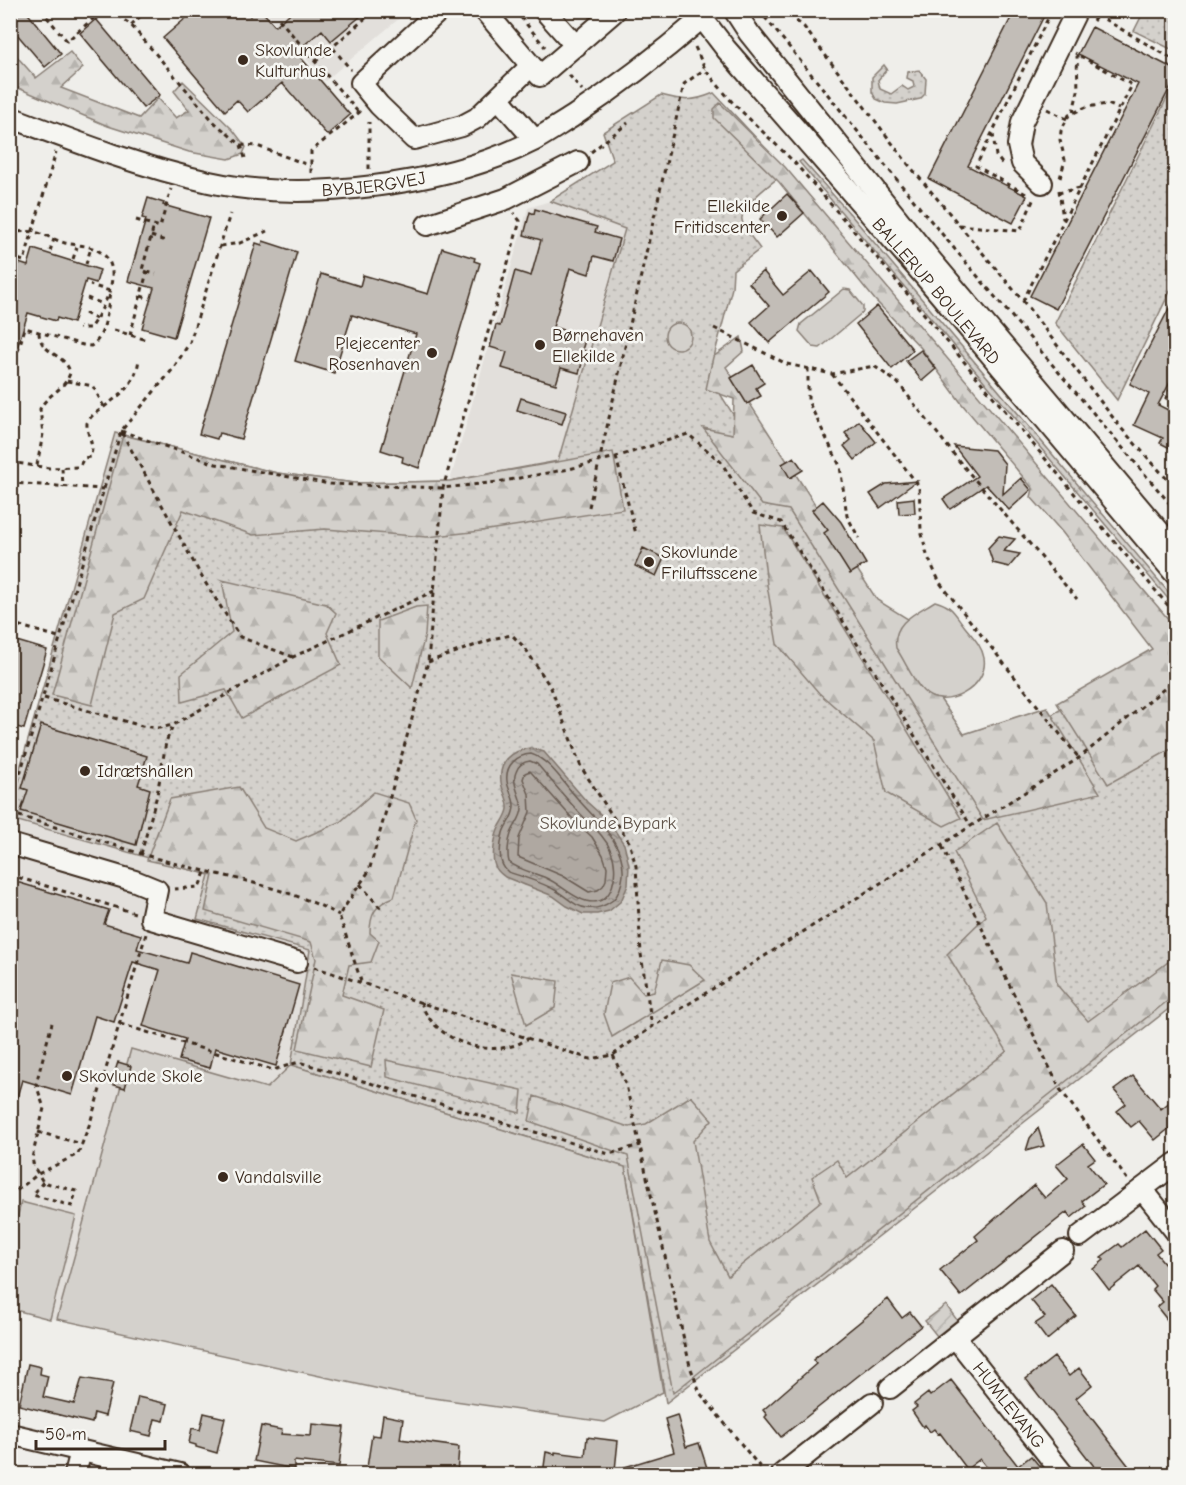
<svg xmlns="http://www.w3.org/2000/svg" width="1186" height="1485" viewBox="0 0 1186 1485" font-family="'Comic Neue',sans-serif">
<defs>
<pattern id="grass-dots" width="8" height="8" patternUnits="userSpaceOnUse" patternTransform="scale(1.5)"><rect width="8" height="8" fill="#d4d1cc"/><path d="M2 2h.1M6 6h.1" fill="none" stroke="#b7b4af" stroke-width="1.8" stroke-linecap="round"/></pattern>
<pattern id="forest-firs" width="22" height="20" patternUnits="userSpaceOnUse" patternTransform="scale(1.5)"><rect width="22" height="20" fill="#d4d1cc"/><path d="M5 1l3.5 6h-7zM16 11l3.5 6h-7z" fill="#b7b4af"/></pattern>
<pattern id="garden-furrows" width="10" height="10" patternUnits="userSpaceOnUse" patternTransform="scale(1.5)"><rect width="10" height="10" fill="#d4d1cc"/><path d="M-1 1l2-2M0 10L10 0M9 11l2-2" fill="none" stroke="#b7b4af"/></pattern>
<pattern id="water-ripples" width="26" height="14" patternUnits="userSpaceOnUse" patternTransform="scale(1.5)"><rect width="26" height="14" fill="#afa8a1"/><path d="M2 4q2-2 4 0t4 0M15 11q2-2 4 0t4 0" fill="none" stroke="#908983"/></pattern>
</defs>
<rect width="100%" height="100%" fill="#efeeea"/>
<filter id="ink" filterUnits="userSpaceOnUse"><feTurbulence type="fractalNoise" baseFrequency=".0167" numOctaves="2"/><feDisplacementMap in="SourceGraphic" scale="12" xChannelSelector="R" yChannelSelector="G"/><feConvolveMatrix kernelMatrix="1 2 1 2 8 2 1 2 1" color-interpolation-filters="sRGB"/></filter>
<g filter="url(#ink)">
<!-- built -->
<path fill="#e2dfdb" d="M265,11H408L325,81Z
M550,201L625,229L558,461L450,481L528,208Z
M10,819L209,875L197,919L310,950L291,1065L267,1088L131,1049L57,1319H50L11,1309Z"/>
<!-- grass -->
<path fill="url(#grass-dots)" stroke="#887e75" stroke-width="1.5" d="M1144,11H1175V51L1134,31Z
M884,65L887,69L878,80L880,89L891,94L902,86L908,90L914,87L913,81L907,78L908,72L919,70L926,79L925,94L920,99L897,104L885,103L876,99L872,92V77Z
M1175,82V281L1117,400L1055,323Z
M714,93L787,171C776,180 739,205 742,220C743,229 754,240 760,249L733,270L732,288L709,376L956,771L1175,642V1004L666,1403L625,1167L291,1065L310,950L197,919L209,875L11,819V800L115,433L277,473L355,483L450,481L558,461L625,229L550,201L613,161L603,132L661,95C684,101 692,102 714,93Z
M802,160L851,215L1175,600V607L799,162Z"/>
<!-- forest -->
<path fill="url(#forest-firs)" stroke="#887e75" stroke-width="1.5" d="M11,50L36,78L70,52L83,68L61,88L139,118L158,98L176,118L189,110L174,91L183,81L233,130L246,147L243,154L229,159L189,152L108,126L11,85Z
M720,103L785,167L1175,627V747L1108,784L1057,703L1152,649L1062,532L1031,497L1033,489L962,404L921,348L875,300L779,182L714,118V109Z
M741,337L744,351L726,367L877,600L908,619L902,643L964,734L1047,707L1100,793L983,820L789,510L762,505L703,428L733,434L734,399L706,389L713,357Z
M123,435L277,473L355,483L450,481L613,452L623,509L481,531L427,537L325,529L253,535L183,510L144,599L115,613L92,705L52,695Z
M760,525L783,528L961,818L944,826L886,793L874,741L819,693L777,644L767,585Z
M222,580L326,604L336,613L327,633L341,665L242,718L226,690L182,702L181,674L232,632Z
M427,606L425,635L412,688L378,656V621L416,607Z
M239,787L264,828L296,841L340,822L374,792L409,803L416,819L394,897C375,904 370,915 370,933L379,941L371,962L349,965L342,995L384,1010L371,1067L297,1049L316,959L311,942L205,911L213,875L147,860L170,799Z
M997,823L1047,903L1057,985L1088,1021L1175,957V995L673,1393L628,1156L529,1121L534,1096L629,1127L646,1124L691,1096L712,1120L693,1141L710,1242L728,1276L821,1201L812,1177L837,1160L847,1178L1007,1051L947,954L986,916L954,852Z
M662,960L689,965L705,980L612,1037L604,1014L610,983L629,977L644,994L654,992Z
M511,973L558,981L555,1008L526,1025Z
M386,1060L522,1090L520,1113L387,1077Z"/>
<!-- garden -->
<path fill="url(#garden-furrows)" stroke="#887e75" stroke-width="1.5" d="M946,1305L957,1320L937,1336L925,1321Z"/>
<!-- pitch -->
<path fill="#d4d1cc" stroke="#887e75" stroke-width="1.5" d="M844,289L850,290L863,306V312L820,348L813,347L799,331L801,324Z
M665 336a13 13 0 1 1 26 0a13 13 0 1 1-26 0Z
M935,601C953,606 954,613 965,627C973,637 982,646 984,658C989,687 944,713 923,691C912,679 905,661 896,648C892,622 916,613 935,601Z
M131,1049L267,1088L291,1065L625,1167L663,1392L605,1422L398,1393L57,1319Z
M21,1202L76,1216L50,1319L11,1309V1245Z"/>
<!-- water -->
<path fill="url(#water-ripples)" stroke="#81766d" stroke-width="1.5" d="M531,748L544,752L587,802L609,822L624,844L629,865L628,885L621,901L609,911L597,914H583L567,906L553,896L505,877C500,873 495,869 494,863C492,854 495,837 498,830C501,823 507,816 508,809C509,799 502,791 501,782C498,761 513,750 531,748Z"/>
<g fill="none" stroke-linecap="round" stroke-linejoin="round">
<!-- shore -->
<path stroke="#695c52" stroke-width="1.5" d="M531,754C550,760 564,784 577,798C596,821 625,841 623,875C622,884 620,893 613,900C605,906 598,909 587,908C575,907 566,896 555,890C541,882 524,877 508,872C497,863 500,846 503,833C505,826 511,820 513,812C517,801 508,791 507,781C505,765 517,755 531,754Z
M530,761L537,764C550,779 563,795 576,809C588,823 604,834 611,851C619,870 615,908 586,901C572,897 560,884 546,878C535,873 519,870 509,862C507,855 508,842 511,834C514,825 522,818 522,808C521,796 511,783 516,772C518,765 523,762 530,761Z
M530,771L571,817L592,837L603,855L607,867L606,880L603,886L598,890L589,892L563,876L518,857L519,838L530,812L529,794L523,779L525,773Z"/>
</g>
<!-- building -->
<path fill="#c2bdb7" stroke="#3b2a1e" stroke-width="1.5" d="M10,10H25L61,54L45,67L10,26Z
M180,10H245L250,16L257,10H261L275,26L294,10H368L331,41L322,30L296,52L350,115L327,135L282,83L248,112L237,100L225,111L163,38L186,18Z
M1015,10H1047L968,166L1027,196L1013,223L929,179Z
M96,19L160,95L143,108L80,33Z
M1092,27L1176,70V76L1056,309L1030,296L1138,84L1078,54Z
M787,194L804,213L777,237L760,219Z
M148,198L164,203L163,205L209,218L174,337L142,328L154,288L128,281L146,219L142,218Z
M535,209L597,227L595,232L619,239L613,261L594,256L589,274L570,268L553,327L586,337L582,350L586,351L579,373L561,368L556,384L502,368L507,352L490,347L496,325L500,326L515,271L531,276L541,240L524,235L530,212L534,214Z
M263,241L297,252L241,439L219,433L217,439L199,434L256,243L262,245Z
M442,248L475,258L474,261L480,263L419,468L402,462L403,457L381,450L416,334L352,315L334,373L295,361L321,274L360,286L363,275L428,294Z
M33,249L100,270L96,283L86,280L73,323L57,318L56,321L28,313L14,358H10V260L28,266Z
M763,271L783,295L812,271L829,292L769,343L751,322L769,306L749,283Z
M1176,295V371L1158,405L1176,414V451L1160,443L1163,438L1134,425L1149,394L1130,384Z
M877,306L913,350L892,369L856,324Z
M921,350L936,369L922,381L906,361Z
M753,365L764,383L756,388L761,396L747,404L731,378Z
M521,398L566,412L562,424L517,410Z
M859,421L876,442L855,460L844,446L851,440L845,433Z
M954,446L994,450L1005,464L1003,494L1021,478L1031,490L1009,510L986,485L950,509L943,499L977,476Z
M794,457L803,470L790,478L782,464Z
M917,481L880,508L870,494L886,484Z
M914,498L915,513L899,514L898,500Z
M823,501L841,522L866,564L850,574L824,533L828,530L812,510Z
M999,536L1015,539L1004,551L1020,554L1009,567L993,563L988,548Z
M643,548L664,558L656,576L635,566Z
M10,639L47,650L24,729L10,725Z
M41,725L147,756L138,785L150,789L136,845L21,811L28,790L22,788Z
M10,880L109,910L104,924L141,935L137,949L187,963L190,952L299,985L276,1066L215,1048L210,1068L179,1060L185,1039L143,1026L160,970L133,962L114,1022L95,1016L72,1095L22,1080L14,1107H10Z
M118,1062L131,1066L125,1088L111,1084Z
M1133,1076L1161,1109L1176,1097V1123L1155,1140L1139,1121L1131,1127L1117,1111L1126,1104L1114,1090Z
M1038,1128L1044,1146L1026,1151L1030,1138Z
M1083,1144L1095,1159L1088,1164L1104,1184L1082,1201L1086,1206L1071,1218L1067,1212L961,1296L940,1270L978,1240L975,1236L1034,1185L1045,1198L1068,1179L1056,1165Z
M1145,1229L1161,1249L1156,1253L1176,1277V1331L1157,1307L1163,1302L1152,1289L1155,1286L1139,1266L1109,1290L1093,1269L1104,1260L1101,1257L1119,1244L1122,1247Z
M1051,1284L1076,1316L1047,1340L1035,1324L1045,1317L1031,1300Z
M888,1299L902,1318L910,1312L921,1326L781,1437L765,1417L767,1415L763,1410L816,1364L813,1360Z
M1054,1357L1069,1376L1079,1368L1092,1385L1076,1398L1135,1474H1100L1026,1379Z
M28,1364L41,1367L40,1374L48,1376L43,1397L74,1404L82,1378L113,1383L105,1416L94,1413L92,1423L19,1405Z
M951,1380L1018,1466L1031,1456L1041,1468L1033,1474H992L980,1459L967,1469L940,1433L938,1434L934,1429L930,1432L925,1425L923,1427L912,1411L917,1407L914,1404L928,1393L930,1396Z
M138,1397L168,1404L164,1421L155,1419L151,1436L130,1431Z
M204,1413L225,1418L217,1453L196,1447V1445L189,1443L192,1428L200,1430Z
M383,1415L403,1419L400,1439L459,1447L457,1474H366L372,1435L380,1436Z
M677,1415L686,1447L699,1443L709,1474H543L546,1452L555,1454V1452L585,1456L587,1437L618,1441L615,1470L674,1452L665,1419Z
M312,1424L344,1427L339,1466L294,1461V1469L254,1461L261,1426L282,1430L281,1434L311,1436Z"/>
<g fill="none" stroke-linecap="round" stroke-linejoin="round">
<defs>
<g id="minor">
<path d="M440,10L361,83L379,105L414,139L462,126L477,118L531,66"/>
<path d="M484,10L540,76L614,12L613,10"/>
<path d="M544,10L576,46"/>
<path id="s1" d="M696,10L726,49L926,278L1176,575"/>
<path d="M734,10L749,33L931,260L1176,551"/>
<path d="M499,99L535,140"/>
<path id="s2" d="M10,117C76,142 141,167 209,182C304,203 447,185 533,141C546,134 559,125 572,117C619,86 659,55 702,18L707,10"/>
<path d="M1042,183L1022,163L1018,145L1022,122L1077,10"/>
<path d="M427,225L506,199L578,162"/>
<path d="M10,844L135,881L157,890L151,919L297,962"/>
<path d="M1142,1189L1176,1232"/>
<path d="M1080,1236L1176,1163"/>
<path id="s3" d="M955,1337L1063,1474"/>
<path d="M890,1388L1063,1251"/>
<path d="M10,1434L180,1474"/>
<path d="M75,1474L81,1451"/>
<path d="M782,1474L872,1403"/>
</g>
</defs>
<!-- minor casing -->
<use href="#minor" stroke="#3b2a1e" stroke-width="24"/>
<!-- path -->
<path stroke="#3b2a1e" stroke-width="3" stroke-dasharray="4.5 4.5" stroke-linecap="butt" d="M41,10L67,41L103,10
M110,10L131,25L214,122L241,145L245,158
M515,10L545,47
M759,10L920,208L1176,511
M782,10L804,27L908,164L1023,301L1121,428L1176,489
M855,10L918,16L945,10
M1097,15L1176,61
M279,19L358,112
M1093,21L1101,10
M131,25L147,10
M695,47L706,71L733,103L794,162L873,253L1176,615
M333,48L351,70
M315,62L375,10
M569,75L582,90
M1047,109L1067,119
M1073,112L1078,91L1077,54
M993,134L996,156L1004,166
M241,145L257,146L311,166
M591,152L628,123
M369,169V122
M311,173V151L361,111
M1060,178L1065,160L1060,140L1061,131L1069,115L1086,107L1108,104L1119,109
M1059,190L1063,219
M1058,193L1080,188
M1026,194L976,166L1052,10
M136,220L160,227L171,189
M959,225L1020,231L1034,198
M10,232C18,232 27,231 34,232C45,234 55,240 65,243C75,245 88,245 97,250C128,266 104,308 90,328H79
M151,236L168,242
M221,246L240,243L267,231
M50,251L54,239
M10,257L24,261L56,152
M73,259L77,247
M86,264L91,248
M147,272L156,274
M141,296L150,299
M87,298L103,304
M1023,301L1132,85L1075,53
M85,313L96,319
M714,328L787,364L832,374L874,366L898,383L959,461L1077,599
M114,330L147,340
M130,335L147,272L142,270L154,226
M808,368V401L840,466L847,516L859,538
M832,374L919,486L921,530L927,555L940,583L1079,758
M10,377L25,328L83,345L91,346C106,337 108,307 110,291L90,285
M1176,380L1166,398L1176,403
M67,381L93,386L104,407
M121,431L216,464L330,484L443,488L498,482L569,469L616,457L688,434L721,462L753,513L781,522L971,826
M122,433L203,579L240,637L293,657
M616,457L636,534
M10,462L49,468L79,467L84,458L90,457C96,444 86,436 87,423C91,415 97,412 104,407C123,393 136,383 139,359
M37,465L43,434L40,409C47,394 65,390 70,373C67,354 39,354 39,332
M62,468L63,487
M10,483L104,489
M589,507L684,84L705,69
M10,623L62,638
M1176,634L1169,643L1168,653L1176,662
M428,662L496,638L512,635L525,648L551,688L581,767L629,842L636,866L641,954L652,1027
M44,698L142,726L159,728L173,725L293,657L434,591
M10,808L121,431L173,369L190,342L230,214
M10,813C54,827 98,840 142,854C207,875 279,882 339,915
M942,846L1060,1089L1127,1179
M141,854L157,795L166,742L173,725
M10,875L135,913
M360,884L382,910
M174,889L199,887L206,870
M314,967L590,1059L613,1055L652,1027L1079,758L1176,679
M361,981L339,915L369,871L428,662L443,488L520,221L514,213
M421,1002C431,1036 478,1056 512,1046C518,1045 523,1041 529,1038
M120,1024L273,1070L299,1062L609,1154L640,1145
M613,1055L626,1085L690,1366L700,1393L759,1466L763,1474
M38,1132L82,1144
M43,1182L33,1195L72,1206L76,1191L43,1182L34,1167L32,1158L44,1108L36,1084L52,1023
M10,1196L38,1174L78,1154L90,1123L146,934"/>
<!-- minor -->
<use href="#minor" stroke="#f6f6f2" stroke-width="20"/>
</g>
</g>
<!-- markers -->
<g fill="#3b2a1e" stroke="#f6f6f2" stroke-width="2">
<circle cx="243" cy="60" r="6"/>
<circle cx="782" cy="216" r="6"/>
<circle cx="540" cy="345" r="6"/>
<circle cx="432" cy="353" r="6"/>
<circle cx="649" cy="562" r="6"/>
<circle cx="85" cy="771" r="6"/>
<circle cx="67" cy="1076" r="6"/>
<circle cx="223" cy="1177" r="6"/>
</g>
<g text-anchor="middle" stroke-width="5" stroke-linejoin="round" paint-order="stroke">
<!-- poi labels -->
<g font-size="18" fill="#3b2a1e" stroke="#f6f6f2" text-anchor="start">
<text x="255" y="56">Skovlunde<tspan x="255" dy="21">Kulturhus</tspan></text>
<text x="770" y="212" text-anchor="end">Ellekilde<tspan x="770" dy="21">Fritidscenter</tspan></text>
<text x="552" y="341">Børnehaven<tspan x="552" dy="21">Ellekilde</tspan></text>
<text x="420" y="349" text-anchor="end">Plejecenter<tspan x="420" dy="21">Rosenhaven</tspan></text>
<text x="661" y="558">Skovlunde<tspan x="661" dy="21">Friluftsscene</tspan></text>
<text x="97" y="777">Idrætshallen</text>
<text x="79" y="1082">Skovlunde Skole</text>
<text x="235" y="1183">Vandalsville</text>
</g>
<!-- street labels -->
<g font-size="18" fill="#3b2a1e" stroke="#f6f6f2">
<text dy="6" stroke="none"><textPath href="#s2" startOffset="375">BYBJERGVEJ</textPath></text>
<text dy="6" stroke="none"><textPath href="#s1" startOffset="370">BALLERUP BOULEVARD</textPath></text>
<text dy="6" stroke="none"><textPath href="#s3" startOffset="87">HUMLEVANG</textPath></text>
</g>
<!-- park labels -->
<g font-size="18" fill="#61544a" stroke="#f6f6f2">
<text x="608" y="829">Skovlunde Bypark</text>
</g>
</g>
<!-- margin -->
<rect width="1186" height="1485" fill="none" stroke="#f6f6f2" stroke-width="36"/>
<rect x="18" y="18" width="1150" height="1449" fill="none" stroke="#3b2a1e" stroke-width="2" filter="url(#ink)"/>
<!-- scale -->
<path d="M36 1440v9h129v-9" fill="none" stroke="#3b2a1e" stroke-width="3"/>
<text x="45" y="1440" font-size="18" fill="#3b2a1e" stroke="#f6f6f2" stroke-width="4.5" paint-order="stroke">50 m</text>
</svg>
